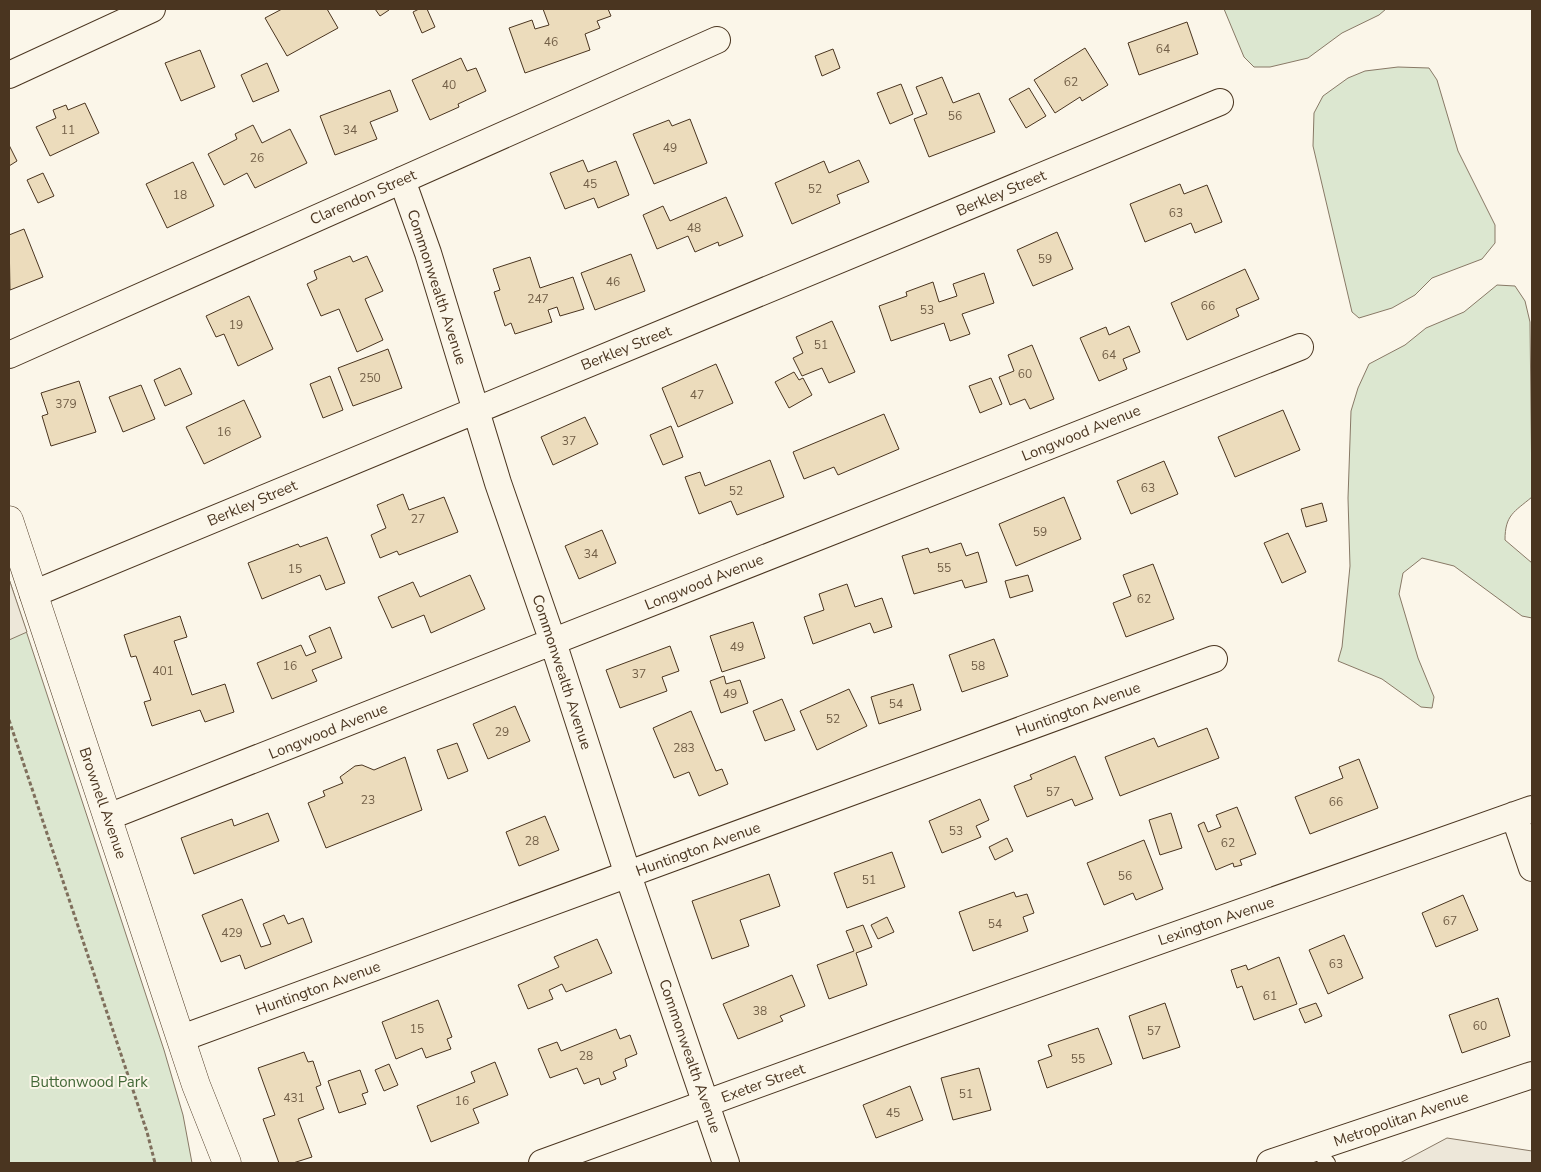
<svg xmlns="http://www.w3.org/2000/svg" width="1541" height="1172" viewBox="0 0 1541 1172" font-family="'Nunito Sans',sans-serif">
<rect width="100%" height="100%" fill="#fbf6e9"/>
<!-- green -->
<path fill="#dce7d0" stroke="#887966" d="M1224,9H1386L1379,15L1342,33L1308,58L1270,67H1254L1244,57Z
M1398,67L1429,68L1437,80L1458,151L1495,225V243L1482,259L1432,278L1415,295L1392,308L1359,318L1352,312L1313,146L1314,113L1323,96L1348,78L1365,71Z
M1497,285L1515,286L1525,301L1530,322L1532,497C1514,512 1505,515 1505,540L1532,563V618L1522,616L1454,566L1422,558L1403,573L1399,594L1418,658L1434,697L1432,708L1421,707L1382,679L1338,661L1342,647L1350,566L1348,498L1351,411L1358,388L1369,364L1405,345L1426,328L1464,312Z
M9,579L164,1050L183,1115L192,1163H9Z"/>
<!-- parking -->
<path fill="#ede7d9" stroke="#887966" d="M9,579L27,632L9,640Z
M1447,1138L1532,1151V1163H1400Z"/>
<!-- building -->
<path fill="#ecdcbc" stroke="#4a3520" d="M282,9H327L338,28L287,56L265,18Z
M375,9H388L389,10L380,16Z
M419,9H427L435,27L422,33L413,12Z
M543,9H608L611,16L597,21L600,28L585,34L590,50L525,73L509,28L532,20L535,29L549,25Z
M1187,22L1198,54L1139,75L1128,43Z
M1085,48L1108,85L1082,101L1080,97L1055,113L1034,80Z
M833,49L840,68L822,76L815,56Z
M200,50L215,87L181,101L165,63Z
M461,58L467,71L476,68L486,91L458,104L459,107L430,120L412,80Z
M267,63L279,91L253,102L241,75Z
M942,77L953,103L979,93L995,132L929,157L914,119L927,114L916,87Z
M901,84L913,114L890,124L877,93Z
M1029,88L1046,116L1026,128L1009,99Z
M390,90L398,111L370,122L377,139L335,155L320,116Z
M85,103L99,133L50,156L36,127L56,118L53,110L66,105L68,110Z
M690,119L707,163L654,184L633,134L669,120L672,126Z
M253,125L262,143L290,129L307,163L255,188L247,173L224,185L208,154L237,139L235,134Z
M9,145L17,161L9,166Z
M583,160L588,172L616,161L629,195L598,208L594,198L565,209L550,173Z
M859,160L869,182L837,195L840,203L792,224L775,183L824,161L829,173Z
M193,162L214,206L167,228L146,184Z
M43,173L54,196L38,203L27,180Z
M1180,184L1184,194L1207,185L1222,222L1195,233L1191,223L1145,242L1130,204Z
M726,197L743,236L719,246L718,242L695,252L688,236L657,249L643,215L663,206L670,221Z
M24,229L43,277L10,290L9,235Z
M1057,232L1073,269L1033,286L1017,250Z
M631,254L645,291L595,310L581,273Z
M350,256L353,262L367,256L383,291L365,299L383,340L357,352L339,309L321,316L307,284L317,279L314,271Z
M530,257L540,288L573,277L584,309L560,316L557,307L548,310L552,322L515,334L511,323L505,326L494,292L500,290L493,269Z
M1245,269L1259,299L1236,309L1239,316L1187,340L1171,303Z
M984,273L994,303L962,314L970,334L950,341L944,323L891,341L879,306L907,296L906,292L933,282L939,302L957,296L953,284Z
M249,296L273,349L238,366L224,334L216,337L206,316Z
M832,321L855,372L829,383L822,368L802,376L793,358L803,353L796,337Z
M1129,326L1140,352L1123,359L1127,369L1099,381L1080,338L1106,327L1109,335Z
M1032,345L1054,399L1030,409L1025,399L1010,405L999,377L1014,371L1008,355Z
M388,349L402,388L353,406L338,368Z
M716,364L733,403L678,427L662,388Z
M180,368L192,394L165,406L154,380Z
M794,372L799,380L803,378L812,395L789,408L775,382Z
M330,376L343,410L323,418L310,384Z
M991,378L1002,404L980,413L969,386Z
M79,381L96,432L51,446L42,416L48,414L41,393Z
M141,385L155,419L123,432L109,397Z
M244,400L261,437L204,464L186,427Z
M1283,410L1300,450L1235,477L1218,437Z
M884,414L899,449L838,475L834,467L804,479L793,452Z
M585,417L598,444L553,465L541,437Z
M671,426L683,457L663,465L650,435Z
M770,460L784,497L737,515L731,501L699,514L685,477L700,472L705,486Z
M1164,461L1178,494L1131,514L1117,481Z
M403,494L409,510L444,497L458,532L399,555L397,551L380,558L371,535L386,528L377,505Z
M1064,497L1081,539L1016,566L999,524Z
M1322,503L1327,521L1306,527L1301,509Z
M602,530L616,563L579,579L565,546Z
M1288,533L1306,572L1282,583L1264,543Z
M327,537L345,583L326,590L320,575L262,599L248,563L298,544L300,547Z
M961,543L966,556L978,552L987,582L965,588L962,580L914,594L902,556L928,548L930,553Z
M1153,564L1174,619L1126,637L1113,603L1131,596L1123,575Z
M470,575L485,609L431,633L424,615L392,628L378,597L413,582L420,597Z
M1028,575L1033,591L1010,598L1005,581Z
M847,584L855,607L882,598L892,627L874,633L870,623L813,644L804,617L824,610L819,594Z
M180,616L187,637L174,641L192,695L225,684L234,712L205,722L200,710L152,726L144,702L151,700L136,656L131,657L124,635Z
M753,622L765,658L722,672L710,636Z
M330,627L342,658L312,670L317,681L272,699L257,663L301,645L306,656L316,652L309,636Z
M994,639L1008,676L962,692L949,655Z
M670,646L679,671L662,677L667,691L620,708L606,670Z
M724,676L726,684L740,680L748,703L721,713L710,681Z
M913,684L921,710L879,724L871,697Z
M849,689L867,726L817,750L800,711Z
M782,699L795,730L765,741L753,711Z
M515,706L530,741L488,759L473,724Z
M691,711L716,771L722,769L728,784L699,796L689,772L674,778L653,728Z
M1207,728L1219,758L1120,796L1105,757L1154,738L1158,747Z
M457,743L468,771L448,779L437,750Z
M1075,756L1093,799L1075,806L1072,799L1027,817L1014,786L1032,779L1030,775Z
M405,757L422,810L326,848L308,803L325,796L323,791L343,783L340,777L355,766L362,765L374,770Z
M1359,759L1378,808L1310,834L1295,797L1343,778L1339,767Z
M980,799L989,820L976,826L981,837L942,853L929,821Z
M1237,807L1256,854L1240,860L1242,865L1234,867L1233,863L1216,870L1198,825L1204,822L1208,832L1221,827L1216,815Z
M268,813L279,841L194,874L181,838L232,819L234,826Z
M1171,813L1182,848L1160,855L1149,820Z
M545,816L559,850L519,866L506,832Z
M1007,838L1013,851L995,860L989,847Z
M1144,840L1163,889L1136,900L1133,893L1104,905L1087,863Z
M892,852L905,887L847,908L834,873Z
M769,874L780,906L740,920L749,946L712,959L692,901Z
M1014,892L1016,897L1027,894L1034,913L1023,917L1028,931L973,951L959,912Z
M1463,895L1478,930L1436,947L1422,913Z
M242,899L261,947L271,944L263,924L284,915L288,924L303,918L312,942L245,969L240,955L221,962L202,915Z
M887,917L894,932L878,939L871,925Z
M863,925L872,947L856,953L867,985L829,999L817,965L854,951L846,931Z
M1344,935L1363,978L1328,994L1309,950Z
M597,939L612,973L566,992L562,984L549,990L553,999L528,1009L518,985L559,967L554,957Z
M1279,957L1297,1004L1254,1020L1242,986L1237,988L1231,970L1246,965L1248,970Z
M792,975L805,1006L780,1016L783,1021L738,1039L723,1004Z
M1498,998L1510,1036L1462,1053L1449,1015Z
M438,1000L452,1037L447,1039L451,1049L426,1058L422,1048L396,1059L382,1022Z
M1165,1003L1180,1047L1143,1059L1129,1016Z
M1316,1003L1322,1016L1305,1023L1299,1009Z
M1098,1028L1112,1064L1047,1088L1038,1061L1052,1056L1048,1045Z
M616,1029L620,1039L630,1035L637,1054L625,1059L627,1066L613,1072L616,1079L601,1085L599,1078L584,1084L577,1068L550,1078L538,1049L557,1042L561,1051Z
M304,1052L308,1062L313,1061L321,1085L316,1087L324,1109L298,1119L312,1157L293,1163H279L263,1119L275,1115L258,1068Z
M495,1062L508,1095L473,1109L479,1123L431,1142L417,1106L475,1082L471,1072Z
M389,1064L398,1085L384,1091L375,1070Z
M979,1068L991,1110L953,1120L941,1078Z
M360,1070L368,1092L362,1094L366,1104L339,1113L328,1081Z
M910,1086L923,1120L876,1138L863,1105Z"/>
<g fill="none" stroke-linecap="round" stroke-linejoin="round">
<defs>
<path id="service" d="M1315,1148L1328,1163"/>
<path id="minor" d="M9,75L152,9
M402,180L428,253L498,483L553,642L628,875L726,1163
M9,355L717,40
M33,594L1220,102
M1514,815L1532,868
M108,817L1300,347
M182,1038L1214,659
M542,1163L899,1033L1532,809
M1270,1163L1532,1075"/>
<path id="secondary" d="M9,520L196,1085L227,1163"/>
</defs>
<!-- service casing -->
<use href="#service" stroke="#4a3520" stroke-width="16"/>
<!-- minor casing -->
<use href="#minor" stroke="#4a3520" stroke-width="28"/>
<!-- secondary casing -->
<use href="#secondary" stroke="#4a3520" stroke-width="29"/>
<!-- path -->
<path stroke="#7f6f5c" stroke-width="3" stroke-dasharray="4 2.5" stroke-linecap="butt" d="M9,720L147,1132L155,1163"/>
<!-- service -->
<use href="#service" stroke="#fbf6e9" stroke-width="14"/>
<!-- minor -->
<use href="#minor" stroke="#fbf6e9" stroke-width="26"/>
<!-- secondary -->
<use href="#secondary" stroke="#fbf6e9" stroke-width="28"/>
</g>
<g text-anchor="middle" stroke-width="4" stroke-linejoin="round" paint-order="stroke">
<!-- number labels -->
<g font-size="12" fill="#725f47">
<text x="551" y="46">46</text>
<text x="1163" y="53">64</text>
<text x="1071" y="86">62</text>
<text x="449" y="89">40</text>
<text x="955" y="120">56</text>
<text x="68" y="134">11</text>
<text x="350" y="134">34</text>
<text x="670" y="152">49</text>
<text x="257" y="162">26</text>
<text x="590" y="188">45</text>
<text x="815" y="193">52</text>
<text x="180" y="199">18</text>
<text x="1176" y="217">63</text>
<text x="694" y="232">48</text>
<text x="1045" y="263">59</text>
<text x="613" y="286">46</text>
<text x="538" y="303">247</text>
<text x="1208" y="310">66</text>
<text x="927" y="314">53</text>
<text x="236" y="329">19</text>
<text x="821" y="349">51</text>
<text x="1109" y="359">64</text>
<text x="1025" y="378">60</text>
<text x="370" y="382">250</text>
<text x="697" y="399">47</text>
<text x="66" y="408">379</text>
<text x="224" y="436">16</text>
<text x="569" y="445">37</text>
<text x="1148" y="492">63</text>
<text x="736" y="495">52</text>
<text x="418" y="523">27</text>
<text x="1040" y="536">59</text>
<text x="591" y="558">34</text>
<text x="944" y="572">55</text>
<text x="295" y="573">15</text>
<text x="1144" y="603">62</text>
<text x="737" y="651">49</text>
<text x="290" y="670">16</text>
<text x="978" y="670">58</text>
<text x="163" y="675">401</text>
<text x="639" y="678">37</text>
<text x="730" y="698">49</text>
<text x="896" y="708">54</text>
<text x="833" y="723">52</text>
<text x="502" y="736">29</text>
<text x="684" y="752">283</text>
<text x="1053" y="796">57</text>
<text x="368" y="804">23</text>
<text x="1336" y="806">66</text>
<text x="956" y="835">53</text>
<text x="532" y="845">28</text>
<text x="1228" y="847">62</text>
<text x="1125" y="880">56</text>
<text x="869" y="884">51</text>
<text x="1450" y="925">67</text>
<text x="995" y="928">54</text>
<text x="232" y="937">429</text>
<text x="1336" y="968">63</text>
<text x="1270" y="1000">61</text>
<text x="760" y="1015">38</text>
<text x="1480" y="1030">60</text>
<text x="417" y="1033">15</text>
<text x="1154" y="1035">57</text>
<text x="586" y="1060">28</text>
<text x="1078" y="1063">55</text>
<text x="966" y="1098">51</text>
<text x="294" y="1102">431</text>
<text x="462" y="1105">16</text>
<text x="893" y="1117">45</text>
</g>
<!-- street labels -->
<g font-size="15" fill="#4a3520" stroke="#fbf6e9">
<text transform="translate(1001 193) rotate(-23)" y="5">Berkley Street</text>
<text transform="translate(363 197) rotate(-24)" y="5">Clarendon Street</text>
<text transform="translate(437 287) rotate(72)" y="5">Commonwealth Avenue</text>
<text transform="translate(626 348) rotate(-22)" y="5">Berkley Street</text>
<text transform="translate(1081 433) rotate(-22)" y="5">Longwood Avenue</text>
<text transform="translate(252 503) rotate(-23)" y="5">Berkley Street</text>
<text transform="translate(704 582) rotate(-22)" y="5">Longwood Avenue</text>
<text transform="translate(562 672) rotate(72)" y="5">Commonwealth Avenue</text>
<text transform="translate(1078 709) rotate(-20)" y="5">Huntington Avenue</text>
<text transform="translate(328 731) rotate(-22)" y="5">Longwood Avenue</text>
<text transform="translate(103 803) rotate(71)" y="5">Brownell Avenue</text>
<text transform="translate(698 849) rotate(-20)" y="5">Huntington Avenue</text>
<text transform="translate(1216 921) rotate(-19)" y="5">Lexington Avenue</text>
<text transform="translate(318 988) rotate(-20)" y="5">Huntington Avenue</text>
<text transform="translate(690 1056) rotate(71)" y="5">Commonwealth Avenue</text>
<text transform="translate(763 1083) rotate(-20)" y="5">Exeter Street</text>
<text transform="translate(1401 1119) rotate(-19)" y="5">Metropolitan Avenue</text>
</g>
<!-- park labels -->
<g font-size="15" fill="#436837" stroke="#fbf6e9">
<text x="89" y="1087">Buttonwood Park</text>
</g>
</g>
<!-- border -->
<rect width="1541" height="1172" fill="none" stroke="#4a3520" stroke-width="20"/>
</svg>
